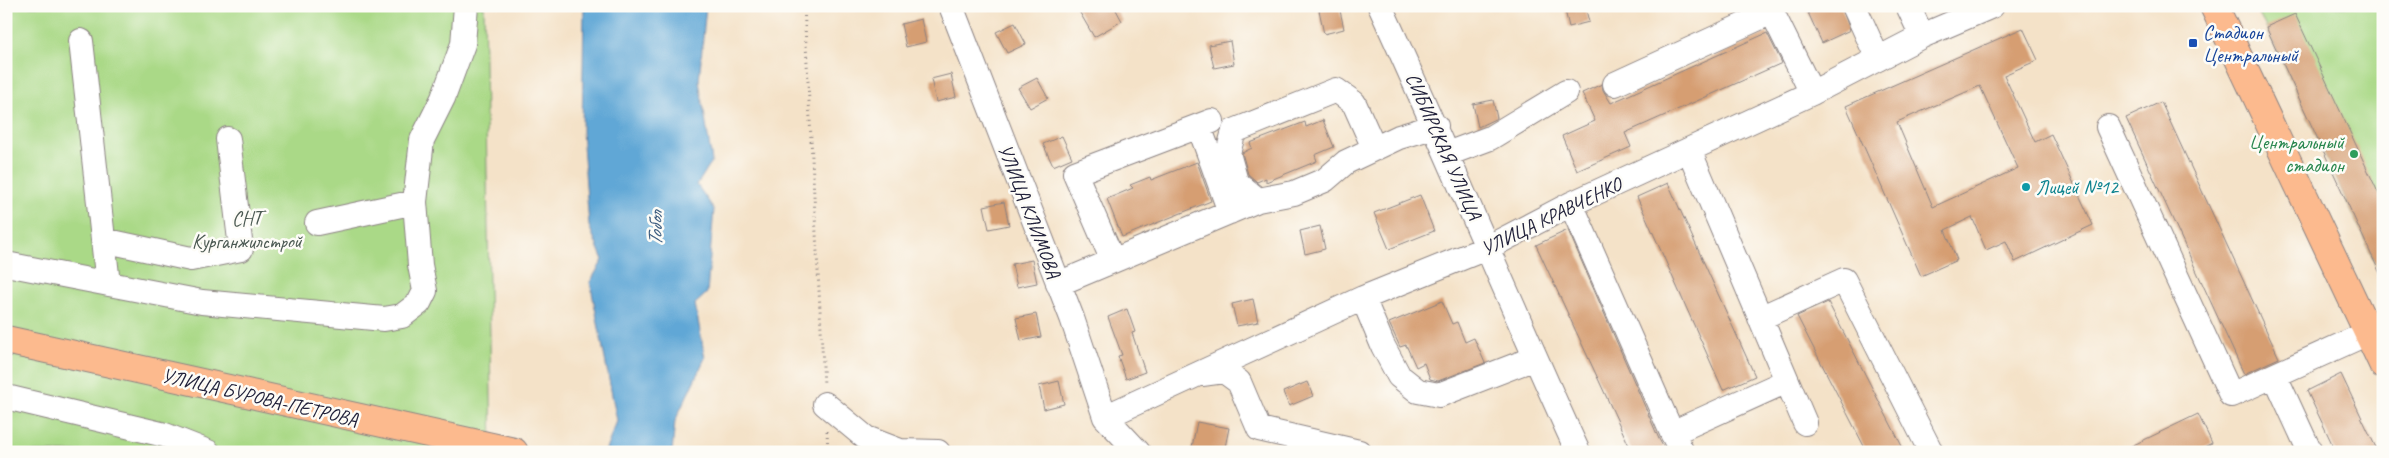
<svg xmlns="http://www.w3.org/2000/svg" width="2389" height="458" viewBox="0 0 2389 458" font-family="Caveat,sans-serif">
<rect width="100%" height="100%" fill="#fdfcf7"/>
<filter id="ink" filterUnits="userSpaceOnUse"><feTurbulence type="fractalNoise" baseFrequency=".02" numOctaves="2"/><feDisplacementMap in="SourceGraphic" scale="10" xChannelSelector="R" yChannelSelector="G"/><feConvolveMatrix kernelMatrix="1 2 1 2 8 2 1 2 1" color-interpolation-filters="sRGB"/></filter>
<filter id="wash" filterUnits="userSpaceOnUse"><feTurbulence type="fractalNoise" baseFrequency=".0096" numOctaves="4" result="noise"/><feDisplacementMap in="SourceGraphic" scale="20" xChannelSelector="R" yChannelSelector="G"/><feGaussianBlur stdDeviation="1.12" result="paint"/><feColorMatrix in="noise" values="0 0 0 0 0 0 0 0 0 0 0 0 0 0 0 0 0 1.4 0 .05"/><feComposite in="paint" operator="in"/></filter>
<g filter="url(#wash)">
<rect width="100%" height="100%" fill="#f4e2c8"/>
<!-- green -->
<path fill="#aad987" stroke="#667e61" d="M6,6H484L492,452H6Z
M2254,6H2383V280L2266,27Z"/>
<!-- water -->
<path fill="#60a7d6" stroke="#416488" d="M584,6H706L699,81L712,161L697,185L714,209L707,293L695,304L705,358L675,421L672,452H605L617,421L590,282L603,260L589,226L582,131Z"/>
<g id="blocks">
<!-- building -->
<path fill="#d69e72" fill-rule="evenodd" d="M1076,6H1114L1122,21L1094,37Z
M1339,6L1344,29L1324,34L1319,10Z
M1564,6H1585L1589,22L1569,27Z
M1805,6H1841L1850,30L1822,43Z
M2295,14L2383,203V280L2266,27Z
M921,19L926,42L906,47L901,24Z
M1015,23L1026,44L1007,53L996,32Z
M2023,28L2038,60L2004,75L2035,142L2051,134L2093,225L2015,262L2006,241L1986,250L1972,217L1945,230L1957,260L1921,276L1846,106ZM1980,86L2018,168L1933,207L1897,122Z
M1767,33L1782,63L1625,133L1631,147L1577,171L1562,136L1595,121L1582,93L1602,84L1603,90L1611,103Z
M1230,41L1234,64L1214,68L1209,45Z
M951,74L956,97L936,102L931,79Z
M1037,78L1048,98L1030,108L1018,88Z
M1493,100L1497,118L1478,127L1473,104Z
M2161,102L2279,358L2244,374L2126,118Z
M1323,120L1334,147L1315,155L1317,161L1266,182V178L1257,182L1248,174L1242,153L1252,148L1250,143L1305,122L1306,127Z
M1062,136L1072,158L1053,166L1043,144Z
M1197,162L1211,201L1122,237L1107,199L1133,188L1130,185L1150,177L1151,180Z
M1668,183L1755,376L1723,390L1637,197Z
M1420,195L1434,231L1389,249L1374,213Z
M1004,202L1009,225L989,229L984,206Z
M1320,226L1325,249L1305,254L1300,231Z
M1568,230L1659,439L1666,452H1632L1536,245Z
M1032,260L1037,283L1017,287L1012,264Z
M1253,299L1258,322L1237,326L1232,304Z
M1442,301L1452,324L1457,322L1465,342L1474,338L1485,363L1438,381L1430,379L1424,363L1416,367L1406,345L1400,347L1389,323Z
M1828,302L1905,452H1867L1797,316Z
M1127,309L1135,332L1132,333L1145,372L1126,379L1118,356L1122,355L1108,317Z
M1036,314L1041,337L1021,341L1016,318Z
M2341,374L2378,452H2336L2307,391Z
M1059,381L1064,404L1044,409L1039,386Z
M1307,382L1313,396L1289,406L1283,392Z
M2198,414L2212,443L2194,452H2119Z
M1197,422L1229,428L1224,452H1191Z"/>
</g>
</g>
<g filter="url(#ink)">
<use href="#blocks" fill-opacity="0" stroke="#8b8282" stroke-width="1"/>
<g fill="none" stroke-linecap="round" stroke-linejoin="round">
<defs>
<path id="minor" d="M951,6L1072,318L1105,417L1138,452
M1380,6C1448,154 1510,304 1578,452
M1769,6L1812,93
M1854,6L1878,59
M1908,6L1922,36
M81,41L108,284
M1615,84L1772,12
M1199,126L1230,212
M2108,127L2231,395L2368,333
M1374,148L1354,103L1336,90L1234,131L1228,153L1236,182L1258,200L1294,193L1325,180L1346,162L1399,137L1436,126
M1689,150L1805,423
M1447,154L1490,138L1566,92
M1571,204L1672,433L1787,381
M317,223L415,202
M103,240L191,259L241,249L228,139
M1113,261L1075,173L1212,121
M6,264L202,302L384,319L402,316L419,303L425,291L420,265L415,202L422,140L443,98L463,44L466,6
M1058,284L1258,200
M1363,298L1383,346L1399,376L1418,391L1439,395L1535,358
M1760,318L1844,280L1931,452
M1202,374L1224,371L1239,382L1259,429L1359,452
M2275,376L2310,452
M6,397L165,435L208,452
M825,404L866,438L900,451L938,452
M1105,417L1363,298L1489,247L1571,204L1812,93L1922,36L1992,6
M1672,433L1682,452"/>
<path id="major" d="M2214,6L2383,364
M6,340L514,452"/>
</defs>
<!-- minor casing -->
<use href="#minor" stroke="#8b8282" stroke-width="26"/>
<!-- major casing -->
<use href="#major" stroke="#8b8282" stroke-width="30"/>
<!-- path -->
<path stroke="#8b8282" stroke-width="3" stroke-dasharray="1 4" stroke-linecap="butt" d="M804,6L824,385
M827,431L828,452"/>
<!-- minor -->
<use href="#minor" stroke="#fff" stroke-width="24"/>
<!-- major -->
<use href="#major" stroke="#fcba8e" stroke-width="28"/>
</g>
</g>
<!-- markers -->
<rect fill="#1a4fb4" stroke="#fdfcf7" stroke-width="2" x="2188" y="38" width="10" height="10" rx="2.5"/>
<circle fill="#2e9e5b" stroke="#fdfcf7" stroke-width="2" cx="2354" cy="154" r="5"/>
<circle fill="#0f9aa8" stroke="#fdfcf7" stroke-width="2" cx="2026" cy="187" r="5"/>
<g text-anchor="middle" stroke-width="5" stroke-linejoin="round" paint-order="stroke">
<!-- transit labels -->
<g font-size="20" fill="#164399" stroke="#fdfcf7" text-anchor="start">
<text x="2203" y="39">Стадион<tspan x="2203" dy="23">Центральный</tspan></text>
</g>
<!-- leisure labels -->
<g font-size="20" fill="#27864d" stroke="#fdfcf7" text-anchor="end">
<text x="2344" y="149">Центральный<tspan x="2344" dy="23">стадион</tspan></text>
</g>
<!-- street labels -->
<g font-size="20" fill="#22223b" stroke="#fdfcf7">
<text transform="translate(1444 146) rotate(66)" y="7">СИБИРСКАЯ УЛИЦА</text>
<text transform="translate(1030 211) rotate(69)" y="7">УЛИЦА КЛИМОВА</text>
<text transform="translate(1551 216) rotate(-26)" y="7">УЛИЦА КРАВЧЕНКО</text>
<text transform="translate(260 397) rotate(13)" y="7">УЛИЦА БУРОВА-ПЕТРОВА</text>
</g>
<!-- culture labels -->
<g font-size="20" fill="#0d838f" stroke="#fdfcf7" text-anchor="start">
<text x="2036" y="194">Лицей №12</text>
</g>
<!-- park labels -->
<g font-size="20" fill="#4b5952" stroke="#fdfcf7">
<text x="247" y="225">СНТ<tspan x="247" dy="23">Курганжилстрой</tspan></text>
</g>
<!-- water labels -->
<g font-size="21" font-style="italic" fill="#3e5e81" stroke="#fdfcf7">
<text transform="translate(655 229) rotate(-89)" y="7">Тобол</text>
</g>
</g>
<!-- margin -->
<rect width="2389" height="458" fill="none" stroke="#fdfcf7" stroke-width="25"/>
</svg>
